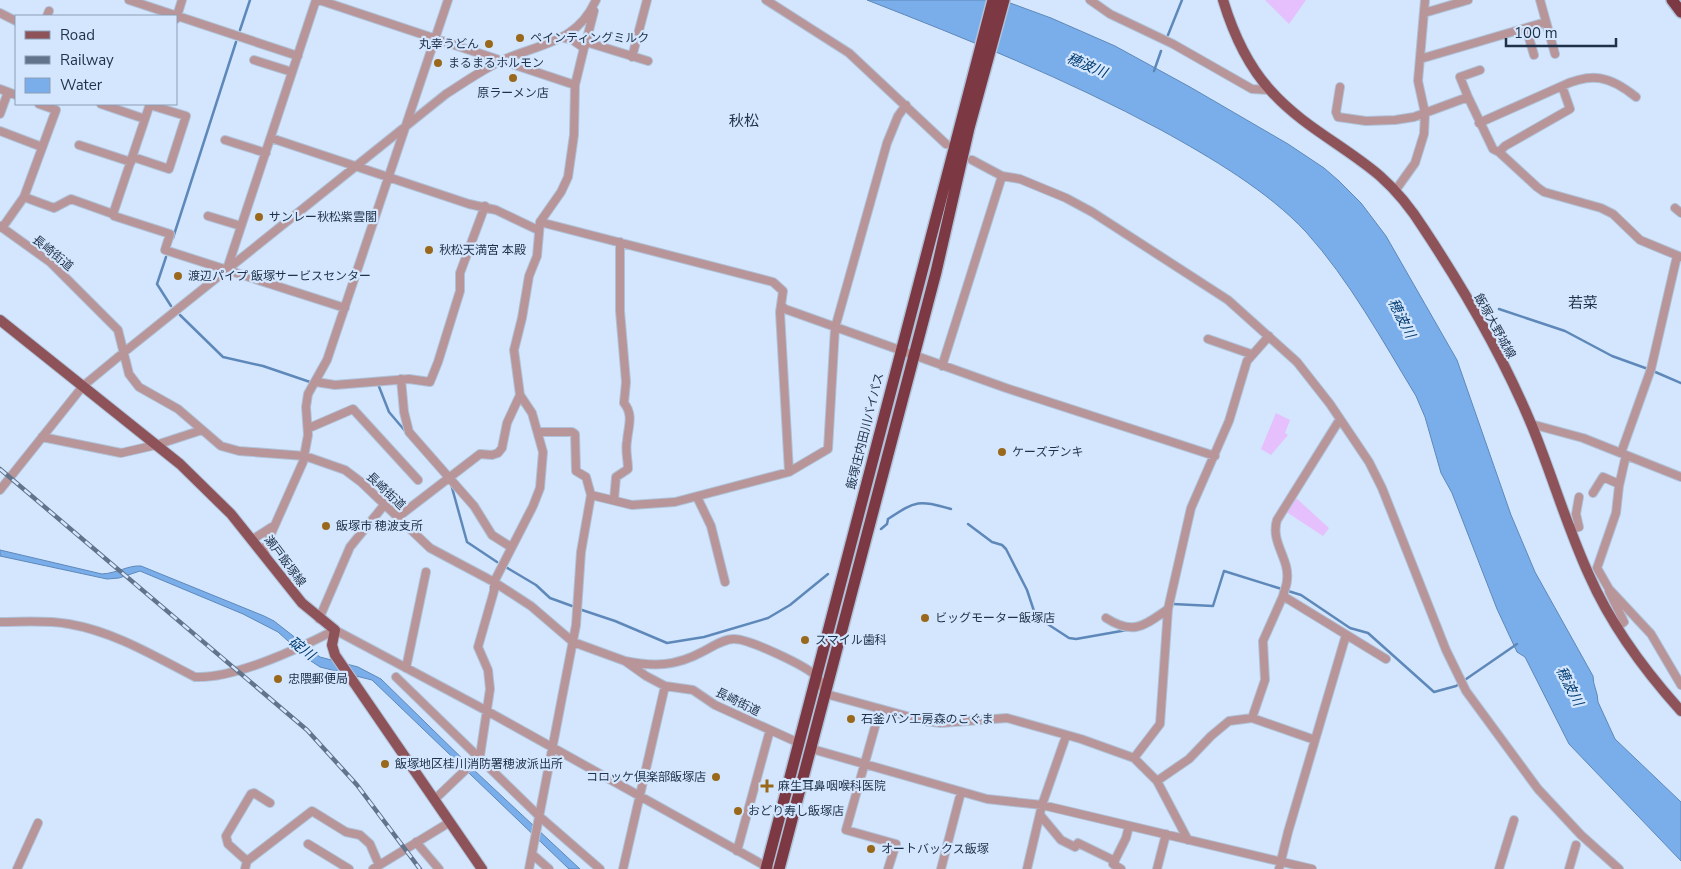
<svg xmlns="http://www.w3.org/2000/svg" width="1681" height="869" viewBox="0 0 1681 869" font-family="'Nunito Sans','Noto Sans JP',sans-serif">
<rect width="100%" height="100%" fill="#d3e6fd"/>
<!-- green -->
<path fill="#e6bffd" d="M1265,0H1306L1289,24Z
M1276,413L1290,420L1285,433L1288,435L1271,455L1261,449Z
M1295,497L1329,528L1323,536L1285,511Z"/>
<!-- water -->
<path fill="#7aaeea" stroke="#5e88b9" d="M867,0H1002L1051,18L1115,46L1190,87L1288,144L1324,168L1339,181L1361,203L1386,236L1457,360L1511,515L1535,572L1593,676C1593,686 1598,692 1598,702L1615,739L1681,802V861L1569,744L1525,657L1517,652L1497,609L1452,493L1441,473L1425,417L1416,396C1382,340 1350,281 1306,232C1268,191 1210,157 1161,130C1066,79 967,39 867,0Z
M0,550L102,574C118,573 128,565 141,566L264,616L274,621L320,657L358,667L381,679L475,771L580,869H569L372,680L320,667L308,659L278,632L243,614L140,571L119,578L107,579L0,556Z"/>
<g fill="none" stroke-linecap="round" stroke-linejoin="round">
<!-- stream -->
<path stroke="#5e88b9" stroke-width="2.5" d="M240,30L250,0
M1168,35L1182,0
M1154,71L1161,51
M173,238L236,42
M166,257L157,284L171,306
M1499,309L1565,331L1612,356L1648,369
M180,315L223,357L263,366L313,383
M1653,371L1681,383
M378,384L389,412L406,432
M451,484L467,542L497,562
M968,524L992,542L1002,545L1006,549L1027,590L1034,611L1046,623L1069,638L1076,639L1127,630
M881,529L887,524L888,519C917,500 918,500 951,509
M504,566L536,585L550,598L572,606
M1173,604L1213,606L1224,571L1301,595L1350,628L1368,633L1434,692L1456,686L1517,644
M579,609L615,621L667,643L704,637L768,618L790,605L828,574"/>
<defs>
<path id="minor" d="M129,0L298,56
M319,0L575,85
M766,0L849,53L946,144
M1090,0L1110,14L1173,44L1252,89L1269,90
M1540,0L1555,54
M0,13L16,21
M1424,13L1468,0
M47,16L49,11
M176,19L182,0
M1526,28L1534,55
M586,42L648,61
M585,46L594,11
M632,57L647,0
M1420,59L1546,22
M254,60L292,72
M1562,86C1592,72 1610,76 1636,97
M1340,87L1336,112L1338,117L1366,121L1395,120L1414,117L1468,97L1493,149L1499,152L1537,187L1544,192L1601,208L1613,214L1640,240L1681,257
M0,89L16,95
M1468,97L1460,77L1480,70
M101,104L145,119
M0,114L8,92
M1479,123L1562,86L1570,109L1505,146L1499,152
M0,131L42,147
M271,138L469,204L496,210L538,230
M225,140L266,153
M79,145L131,162
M133,157L169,169L186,116L150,105
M972,160L1002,176L1020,179L1066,198L1092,212L1228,300L1297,362L1330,404L1369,462L1382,488L1446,650L1466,691L1538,789L1581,835L1619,869
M1395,191L1415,163L1424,134L1425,113L1418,81L1425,0
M24,197L54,208L71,199L113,214L114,216L170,234L165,250L345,308
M1675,208L1681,213
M113,214L150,104
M208,216L241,226
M540,222L773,282L783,291L781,305L785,309L1006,388L1215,456
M0,226L50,262L118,330L129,374L139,387L178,409L221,446L239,451L305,456L345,470L361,482L430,548L494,582L531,606L573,642L625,661L646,676L665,686L693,690L715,705L799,743
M2,228L24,197L56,110L39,104
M227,269L316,0
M781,305L780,312L789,472
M1208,339L1251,354
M942,366L1002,176
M401,379L404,412L409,432L474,506L492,535L511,547
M316,382L335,385L409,379L430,382L438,362L460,291V273L485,206
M1531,424L1583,438L1681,477
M309,428L353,409L418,480
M42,437L121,453L156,445L202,430
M1621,453L1651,369L1677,256
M1626,455L1619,486L1616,513L1597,568L1609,589L1651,634L1681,685
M0,490L83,386L123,353L446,94C465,82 483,69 503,60C541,43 577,43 596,0
M1593,493L1603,477L1619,484
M591,495L632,505L675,502L789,472L828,449L835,328L887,143L898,116L906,105
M697,497L711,526L725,582
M614,500L616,477L628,469C628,460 625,450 627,441C628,427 634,415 624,403L626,382L620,311V242
M398,517L480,454L492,455L498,453L502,448L507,423L520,395
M1571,529L1579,527L1576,514L1579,497
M253,539L272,527
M265,556L266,545L303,462L308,435L306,407L308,394L327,360L448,0
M1609,591L1624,622L1617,627
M1283,596C1284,591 1287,585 1287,580C1290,559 1270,542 1277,520L1340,419
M1106,618C1134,636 1145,625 1168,609
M319,619L350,547L385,504
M0,622C23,622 46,620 69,624C115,632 154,656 195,677C234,679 300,648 335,630L487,711L769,868
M625,661C654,667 676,666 702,652C712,647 723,639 734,639C749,639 807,666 817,677C821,681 823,689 826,694L925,721L941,723L1007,718L1081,739L1134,758L1157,781L1188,840
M406,668L426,572
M396,677L539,816L600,869
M880,709L846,830L896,844L888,869
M1252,718L1315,740
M812,749L987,799L1042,805L1312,869
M1134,758L1160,724L1168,609L1191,508L1229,421L1247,361L1269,336
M1157,781L1189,759L1211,736L1229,721L1252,718L1265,680L1263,641L1283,596L1386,659
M434,800L480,756L490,689L488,670L478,647L494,591V582L533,506L540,488L543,452L532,413L520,395L514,350L522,318L529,276L537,256L540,222L561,192L568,177L574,135L575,85L584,48L571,39L564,38
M1041,816L1061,840L1075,847L1078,843L1115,861
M416,842L439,869
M308,844L349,869
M737,851L770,730
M532,854L549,869
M247,861L312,811L346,832L360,835L370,844L379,865
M17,869L38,823
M245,869L247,861L228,844L226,836L251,794L254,793L270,803
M373,869L450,822
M529,869L576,625L581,552L591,495L586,477L576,471L575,434L572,432H538
M623,869L665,686
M941,869L961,792
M1027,869L1042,805L1066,736
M1121,869L1113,864L1126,838L1129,826
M1157,869L1166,834
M1279,869L1288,832L1346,635
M1499,869L1514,820
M1569,869L1576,845"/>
<path id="major" d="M1223,0C1233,33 1248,66 1271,91C1302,126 1345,146 1380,176C1397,191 1412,210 1424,229C1463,288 1505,361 1532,426C1552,475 1567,527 1589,575C1611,625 1645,671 1681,711
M0,320L180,464L231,514L302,603L335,630L332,645L335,655L482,869"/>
<path id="highway" d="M1672,0L1681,12
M766,869L993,0
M779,869L936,272L969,128L1004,0"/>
</defs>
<!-- minor casing -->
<use href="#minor" stroke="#afc2d9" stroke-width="10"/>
<!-- major casing -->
<use href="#major" stroke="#afc2d9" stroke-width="12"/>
<!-- highway casing -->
<use href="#highway" stroke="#afc2d9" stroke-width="14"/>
<!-- minor -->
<use href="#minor" stroke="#b89598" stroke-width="8"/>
<!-- major -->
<use href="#major" stroke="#8e5259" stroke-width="10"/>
<!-- highway -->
<use href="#highway" stroke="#7d3943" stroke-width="11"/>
<defs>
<path id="rail" d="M0,469L307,730L357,785L420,869"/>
</defs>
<!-- rail casing -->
<use href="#rail" stroke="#61748b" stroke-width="4.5"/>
<!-- rail -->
<use href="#rail" stroke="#d3e6fd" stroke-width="2.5" stroke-dasharray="8" stroke-linecap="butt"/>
</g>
<!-- markers -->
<g fill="#99681b" stroke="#d3e6fd" stroke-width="2">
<circle cx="520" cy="38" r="5"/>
<circle cx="489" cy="44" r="5"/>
<circle cx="438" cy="63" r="5"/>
<circle cx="513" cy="78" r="5"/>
<circle cx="259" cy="217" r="5"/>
<circle cx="429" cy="250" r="5"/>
<circle cx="178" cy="276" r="5"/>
<circle cx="1002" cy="452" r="5"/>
<circle cx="326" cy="526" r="5"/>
<circle cx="925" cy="618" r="5"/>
<circle cx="805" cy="640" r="5"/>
<circle cx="278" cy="679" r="5"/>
<circle cx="851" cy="719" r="5"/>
<circle cx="385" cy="764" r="5"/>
<circle cx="716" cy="777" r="5"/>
<path d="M764.5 778.5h5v5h5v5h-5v5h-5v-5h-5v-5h5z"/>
<circle cx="738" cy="811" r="5"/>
<circle cx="871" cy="849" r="5"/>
</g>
<g text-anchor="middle" stroke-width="4.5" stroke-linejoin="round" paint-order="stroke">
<!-- poi labels -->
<g font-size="12" fill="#1e3148" stroke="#d3e6fd" text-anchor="start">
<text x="530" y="42">ペインティングミルク</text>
<text x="479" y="48" text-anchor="end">丸幸うどん</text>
<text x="448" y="67">まるまるホルモン</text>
<text x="513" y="97" text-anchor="middle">原ラーメン店</text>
<text x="269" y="221">サンレー秋松紫雲閣</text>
<text x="439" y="254">秋松天満宮 本殿</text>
<text x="188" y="280">渡辺パイプ 飯塚サービスセンター</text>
<text x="1012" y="456">ケーズデンキ</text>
<text x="336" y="530">飯塚市 穂波支所</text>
<text x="935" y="622">ビッグモーター飯塚店</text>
<text x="815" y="644">スマイル歯科</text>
<text x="288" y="683">忠隈郵便局</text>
<text x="861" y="723">石釜パン工房森のこぐま</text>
<text x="395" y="768">飯塚地区桂川消防署穂波派出所</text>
<text x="706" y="781" text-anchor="end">コロッケ倶楽部飯塚店</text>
<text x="778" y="790">麻生耳鼻咽喉科医院</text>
<text x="748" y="815">おどり寿し飯塚店</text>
<text x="881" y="853">オートバックス飯塚</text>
</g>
<!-- street labels -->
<g font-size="12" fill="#1e3148" stroke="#d3e6fd">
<text transform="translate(53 253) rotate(39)" y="4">長崎街道</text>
<text transform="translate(1495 326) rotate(61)" y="4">飯塚大野城線</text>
<text transform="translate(865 431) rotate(-76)" y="4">飯塚庄内田川バイパス</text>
<text transform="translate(386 491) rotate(43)" y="4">長崎街道</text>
<text transform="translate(285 561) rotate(53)" y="4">瀬戸飯塚線</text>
<text transform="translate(738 702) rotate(26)" y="4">長崎街道</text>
</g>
<!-- water labels -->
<g font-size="14" font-style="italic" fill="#003b71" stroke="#d3e6fd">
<text transform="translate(1087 65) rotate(23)" y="5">穂波川</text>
<text transform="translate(1402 318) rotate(63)" y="5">穂波川</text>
<text transform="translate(302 648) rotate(37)" y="5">碇川</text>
<text transform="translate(1570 686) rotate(63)" y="5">穂波川</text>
</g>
<!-- quarter labels -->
<g font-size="15" fill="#1e3148" stroke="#d3e6fd">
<text x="744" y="126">秋松</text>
<text x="1583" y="308">若菜</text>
</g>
</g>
<!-- legend -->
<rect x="15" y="15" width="162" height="90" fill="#d3e6fd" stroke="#8b9eb5"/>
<rect x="25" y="31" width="25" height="8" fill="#8e5259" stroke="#8b9eb5"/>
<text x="60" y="40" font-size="15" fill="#1e3148">Road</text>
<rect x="25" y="56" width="25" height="8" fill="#61748b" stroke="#8b9eb5"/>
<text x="60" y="65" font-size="15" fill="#1e3148">Railway</text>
<rect x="25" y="78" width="25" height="15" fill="#7aaeea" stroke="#8b9eb5"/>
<text x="60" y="90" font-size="15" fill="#1e3148">Water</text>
<!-- scale -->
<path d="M1506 38v8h110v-8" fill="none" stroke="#1e3148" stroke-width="2.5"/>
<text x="1514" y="38" font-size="15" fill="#1e3148" stroke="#d3e6fd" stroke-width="4" paint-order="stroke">100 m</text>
</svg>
